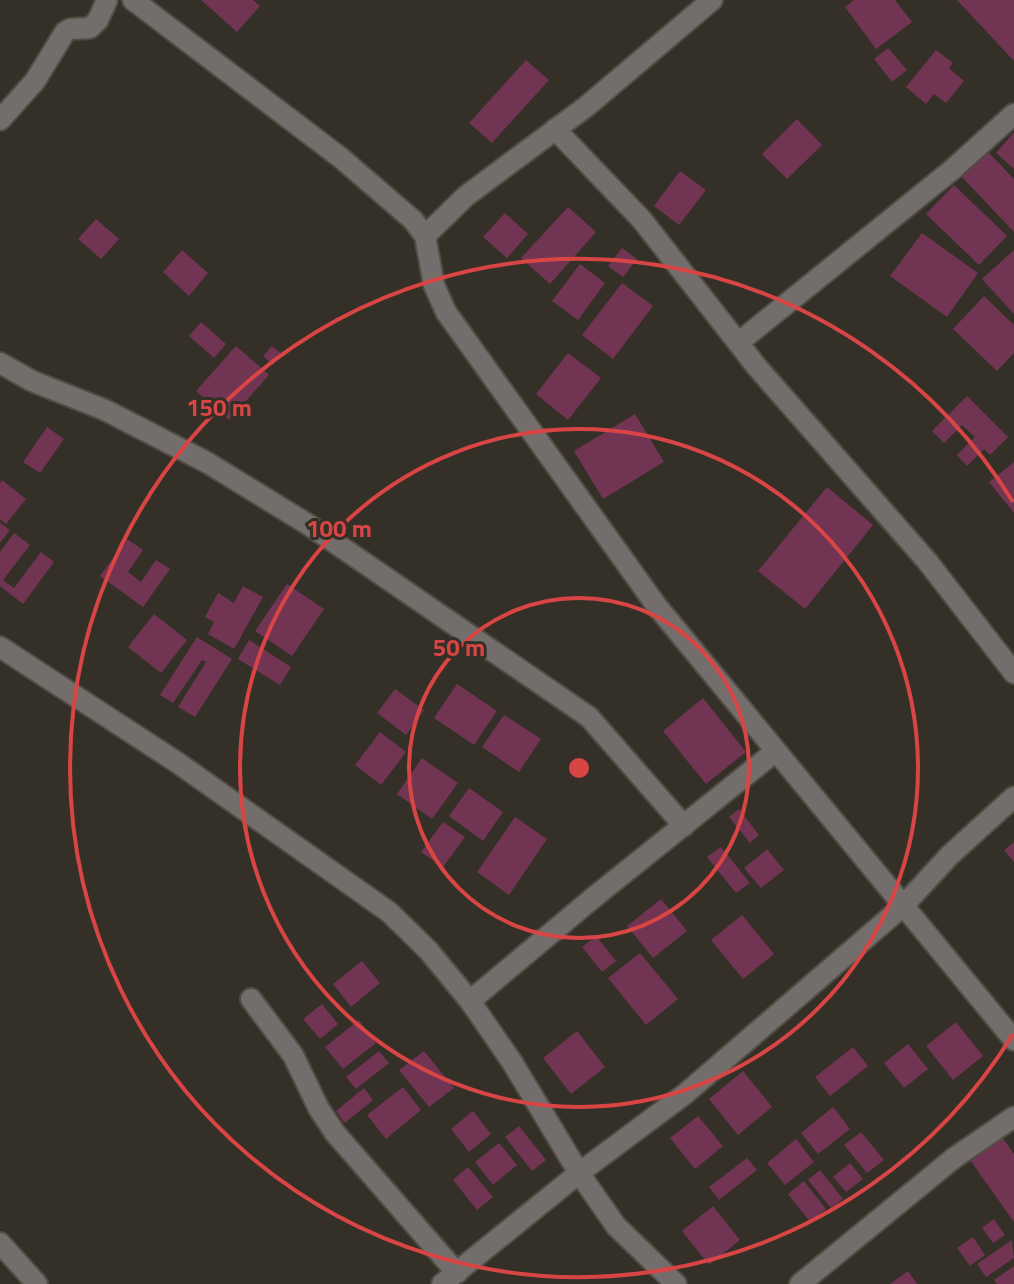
<svg xmlns="http://www.w3.org/2000/svg" width="1014" height="1284" viewBox="0 0 1014 1284" font-family="'Titillium Web',sans-serif">
<rect width="100%" height="100%" fill="#343027"/>
<!-- building -->
<path fill="#713452" d="M201,0H253L260,6L237,32Z
M854,0H895L912,22L876,49L845,7Z
M957,0H1014V61Z
M888,48L907,70L892,82L874,59Z
M936,50L953,63L949,68L964,81L946,103L934,94L926,104L906,87Z
M526,60L549,80L492,143L469,123Z
M797,119L822,145L787,179L762,154Z
M1014,132V169L996,153Z
M988,152L1014,179V232L962,177Z
M680,171L706,190L679,225L654,206Z
M954,185L1007,236L979,265L926,214Z
M568,207L596,232L550,284L521,258Z
M505,213L528,234L507,258L483,237Z
M96,219L119,239L101,259L78,239Z
M922,233L978,273L947,317L890,276Z
M622,248L637,259L623,277L608,266Z
M182,250L208,273L189,296L163,272Z
M1014,250V314L982,279Z
M580,264L605,283L578,320L552,301Z
M622,283L653,306L613,359L582,335Z
M984,296L1014,325V353L997,371L953,329Z
M201,322L226,344L214,358L189,336Z
M236,346L269,375L229,420L196,391Z
M272,346L282,354L273,365L263,356Z
M568,353L601,378L568,420L536,394Z
M967,396L1008,437L990,455L984,449L967,466L957,455L975,437L962,425L944,443L932,431Z
M635,414L664,462L603,499L574,451Z
M47,427L64,439L40,473L23,462Z
M1014,462V513L989,482Z
M2,480L26,499L6,524L0,519V483Z
M827,487L873,525L805,609L758,571Z
M0,523L10,530L0,543Z
M14,533L30,545L3,580L14,588L41,552L54,562L23,604L0,586V552Z
M127,539L143,550L128,572L141,582L156,560L170,569L143,607L100,576Z
M287,584L324,609L292,656L255,631Z
M243,586L263,597L234,649L208,634L214,622L205,617L218,593L234,603Z
M154,614L187,640L161,673L128,647Z
M197,637L232,659L195,717L178,707L206,662L202,660L173,703L160,695Z
M249,640L291,667L280,685L238,659Z
M457,684L497,711L474,745L434,718Z
M395,689L424,710L406,735L377,713Z
M703,698L746,752L706,784L663,731Z
M504,715L541,739L519,772L482,747Z
M380,732L406,752L381,785L355,765Z
M422,758L458,783L432,819L397,794Z
M469,788L503,812L483,841L449,816Z
M739,809L759,835L750,843L729,817Z
M515,817L547,839L509,895L477,872Z
M443,822L465,837L443,867L421,852Z
M1014,842V862L1004,850Z
M721,847L750,883L736,893L707,857Z
M767,849L784,870L761,888L744,868Z
M661,899L687,931L653,958L627,926Z
M742,915L774,954L743,979L711,940Z
M596,936L616,961L602,972L582,947Z
M640,953L678,999L646,1025L608,978Z
M362,961L380,983L351,1007L333,984Z
M322,1004L338,1024L320,1039L303,1019Z
M359,1020L376,1043L343,1069L325,1047Z
M956,1022L983,1056L953,1080L926,1046Z
M577,1031L605,1067L571,1094L543,1058Z
M908,1044L928,1069L904,1088L884,1063Z
M853,1047L868,1066L830,1096L815,1077Z
M379,1051L389,1063L356,1089L346,1077Z
M424,1051L454,1088L429,1107L399,1070Z
M743,1071L772,1107L738,1135L709,1099Z
M403,1087L421,1110L386,1139L367,1115Z
M364,1088L373,1100L345,1123L336,1111Z
M833,1107L850,1129L818,1154L801,1133Z
M473,1111L491,1134L469,1152L451,1129Z
M698,1116L723,1146L695,1169L670,1138Z
M519,1126L546,1160L532,1171L505,1137Z
M861,1132L884,1160L867,1173L844,1145Z
M1002,1137L1014,1154V1222L970,1160Z
M796,1139L814,1162L785,1185L767,1163Z
M499,1143L517,1165L493,1185L475,1162Z
M747,1158L757,1170L719,1200L709,1187Z
M850,1163L863,1179L846,1192L833,1177Z
M468,1167L493,1197L477,1210L453,1180Z
M820,1170L843,1199L831,1208L808,1180Z
M804,1181L826,1209L810,1222L788,1194Z
M713,1206L740,1240L709,1265L682,1231Z
M994,1219L1005,1235L993,1243L982,1228Z
M973,1237L985,1255L970,1266L957,1248Z
M1012,1240L1014,1258L986,1277L977,1264Z
M1014,1266V1284H997L994,1280Z
M908,1271L917,1284H890Z"/>
<g fill="none" stroke-linecap="round" stroke-linejoin="round">
<defs>
<path id="minor" d="M133,0L341,158L413,220L425,236L434,285L446,312L656,605L1014,1040
M0,120L35,81L65,32L70,29L90,28L98,20L107,0
M555,129L642,220L757,367L927,561L1014,673
M425,236L466,196L587,106L712,0
M738,343L953,169L1014,114
M0,363L32,381L105,410L208,463L309,525L589,717L684,826
M0,647L178,763L389,912L428,950L470,1001L512,1062L579,1173L616,1226L676,1284
M251,999L293,1055L319,1109L335,1133L457,1273
M470,1001L593,898L776,751
M0,1243L37,1284
M442,1284L579,1173L685,1094L903,906L950,855L1014,797
M800,1284L954,1158L1014,1117"/>
</defs>
<!-- minor casing -->
<use href="#minor" stroke="#514d45" stroke-width="24"/>
<!-- minor -->
<use href="#minor" stroke="#736e6c" stroke-width="20"/>
</g>
<!-- distance rings -->
<g fill="none" stroke="#d94544" stroke-width="4">
<circle cx="579" cy="768" r="170"/>
<circle cx="579" cy="768" r="339"/>
<path d="M1013 1034A509 509 0 1 1 1013 502"/>
</g>
<circle cx="579" cy="768" r="12" fill="#d94544" stroke="#343027" stroke-width="4"/>
<g font-size="24" text-anchor="middle" font-weight="bold" fill="#d94544" stroke="#343027" stroke-width="6" stroke-linejoin="round" paint-order="stroke">
<text x="219" y="416">150 m</text>
<text x="339" y="537">100 m</text>
<text x="459" y="656">50 m</text>
</g>
</svg>
